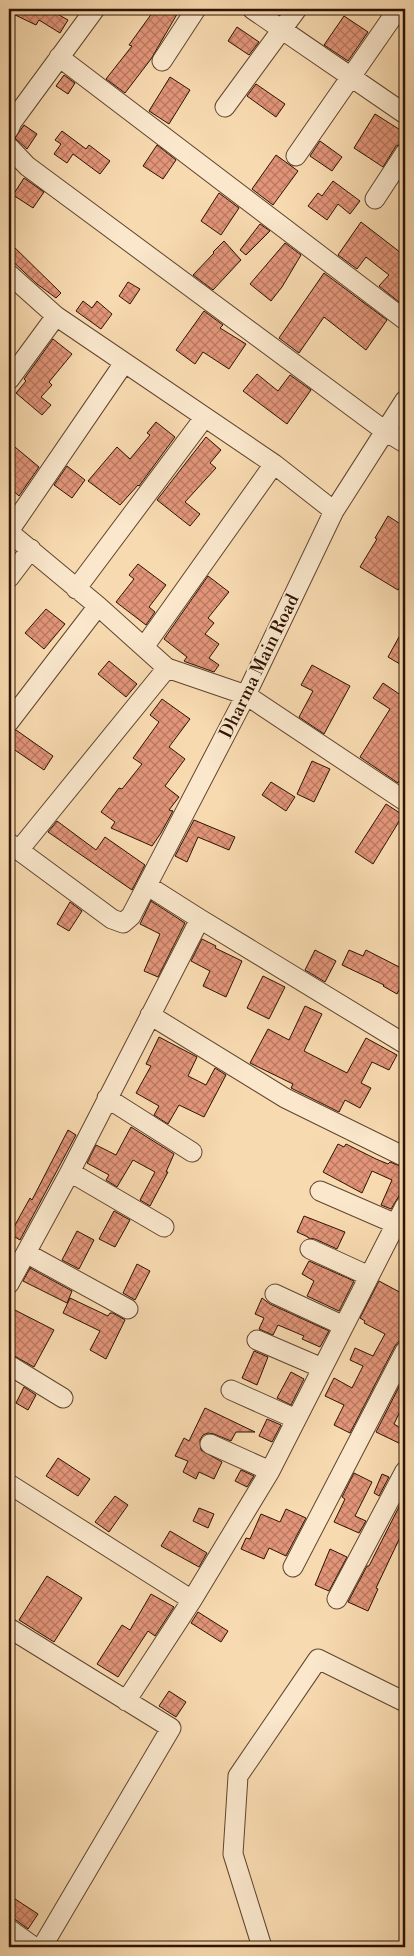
<svg xmlns="http://www.w3.org/2000/svg" width="414" height="1956" viewBox="0 0 414 1956" font-family="'Libre Bodoni',serif">
<defs>
<pattern id="building-cross-hatch" width="8" height="8" patternUnits="userSpaceOnUse" patternTransform="scale(1.25)"><rect width="8" height="8" fill="#e29579"/><path d="M0 0l8 8M0 8l8-8" fill="none" stroke="#b87861"/></pattern>
</defs>
<rect width="100%" height="100%" fill="#f8dab0"/>
<filter id="stains"><feTurbulence type="fractalNoise" baseFrequency=".004" numOctaves="4"/><feColorMatrix values="0 0 0 0 .2 0 0 0 0 .09 0 0 0 0 .02 0 0 0 .5 -.17"/></filter>
<radialGradient id="worn" r=".72"><stop offset=".6" stop-color="#630" stop-opacity="0"/><stop offset="1" stop-color="#630" stop-opacity=".3"/></radialGradient>
<!-- building -->
<path fill="url(#building-cross-hatch)" stroke="#2d1303" d="M9,9H44L51,13L52,11L68,20L60,33L39,20L36,25L9,12Z
M155,9H180L151,59L125,93L106,79L132,46L129,45Z
M344,16L368,32L348,61L324,45Z
M237,27L259,42L249,55L228,41Z
M64,75L75,83L68,94L56,86Z
M170,77L190,90L169,124L149,111Z
M256,84L285,104L276,117L247,96Z
M375,114L405,133V142L396,146L383,167L354,148Z
M24,125L37,134L27,149L15,138Z
M62,131L86,149L89,145L110,161L100,174L73,154L67,163L54,154L61,144L55,140Z
M320,141L342,157L332,171L310,156Z
M157,145L176,160L163,179L143,166Z
M276,155L298,171L273,205L252,189Z
M24,178L44,192L33,208L13,195Z
M333,181L360,201L350,214L338,204L327,220L308,206L318,193L322,196Z
M219,193L239,208L221,235L201,221Z
M361,222L405,256V294L399,302L379,286L389,275L366,257L357,269L338,255Z
M260,224L270,231L246,255L240,250Z
M224,241L241,260L213,290L193,275L214,253L213,252Z
M9,242L61,293L56,298L37,284L9,258Z
M285,243L301,255L282,287L271,301L250,284Z
M324,273L387,320L366,350L324,317L299,353L279,338Z
M128,282L140,289L130,304L119,296Z
M83,301L92,308L97,301L112,314L101,329L76,311Z
M204,311L223,325L220,328L246,344L229,369L203,352L195,364L176,350Z
M53,339L72,354L49,382L52,385L41,397L51,405L42,415L16,393L26,381L24,379Z
M257,374L278,391L290,375L311,390L287,424L243,391Z
M156,422L175,437L139,486L138,485L120,505L88,481L117,447L130,459L150,435L147,433Z
M206,437L221,450L210,463L216,468L185,502L200,514L190,526L157,500Z
M9,442L39,467L19,496L9,487Z
M67,466L85,480L72,498L54,485Z
M388,516L405,527V578L398,590L360,567L377,539L375,538Z
M138,564L166,585L149,607L155,612L146,625L116,602L134,579L129,575Z
M208,576L229,592L208,618L214,623L205,634L219,644L209,658L219,665L214,672L186,662L184,661L187,657L164,639Z
M46,609L65,624L44,649L25,633Z
M405,626V667L388,657Z
M109,661L137,684L126,697L98,674Z
M312,665L350,686L324,734L299,717L313,691L301,685Z
M383,683L405,698V714L400,722L405,725V771L398,783L360,757L390,709L373,698Z
M162,699L190,719L169,747L185,759L165,786L179,797L169,810L173,811L161,833L152,846L111,828L115,822L101,812L119,788L122,789L142,764L133,758L159,722L150,715Z
M16,730L53,756L44,770L9,746V733Z
M312,761L330,769L314,802L297,794Z
M271,782L295,797L286,811L262,795Z
M386,804L403,815L373,864L355,852Z
M194,820L235,837L229,850L198,837L187,862L175,856Z
M57,821L96,850L105,837L145,865L132,890L48,832Z
M151,901L185,923L158,977L144,971L160,934L140,924Z
M70,902L82,911L69,931L57,924Z
M202,939L216,946L215,948L242,961L226,997L203,986L210,971L191,961Z
M315,950L336,961L325,982L305,970Z
M349,950L363,956L366,950L405,970V978L397,994L383,986L384,985L342,965Z
M263,976L285,987L269,1019L247,1008Z
M305,1006L322,1014L304,1051L347,1073L366,1038L397,1055L389,1070L372,1062L361,1083L371,1088L360,1108L345,1100L339,1112L291,1088L293,1084L250,1063L268,1029L289,1040Z
M159,1037L197,1057L188,1076L206,1085L215,1068L226,1075L204,1117L179,1105L168,1124L154,1115L159,1106L136,1093L151,1066L146,1064Z
M131,1127L174,1154L166,1172H168L150,1206L140,1200L155,1172L133,1160L117,1187L106,1180L109,1175L87,1163L96,1145L116,1155Z
M68,1130L76,1135L20,1240L10,1234L30,1198L32,1200Z
M338,1144L344,1147L346,1144L376,1159L388,1164L390,1162L405,1168V1186L391,1209L381,1205L392,1180L372,1171L362,1193L323,1172Z
M114,1211L130,1220L115,1247L99,1239Z
M304,1216L345,1232L337,1249L315,1239L308,1238V1237L297,1232Z
M77,1231L94,1240L79,1269L62,1260Z
M309,1261L354,1281L339,1311L307,1296L314,1281L302,1274Z
M137,1264L150,1271L135,1300L123,1293Z
M30,1268L72,1291L67,1303L23,1281Z
M379,1281L405,1295V1340L399,1341L395,1346L350,1433L334,1425L344,1405L325,1396L334,1378L352,1388L363,1366L350,1360L355,1348L373,1356L385,1334L364,1323L365,1321L360,1318Z
M70,1298L108,1316L110,1313H113L125,1320L106,1359L90,1350L100,1331L63,1313Z
M262,1298L270,1304L329,1331L320,1347L302,1339L304,1336L278,1325L273,1335L259,1329L264,1318L255,1314Z
M9,1307L54,1330L34,1367L9,1353Z
M254,1351L268,1357L257,1385L242,1378Z
M291,1372L304,1379L291,1405L277,1398Z
M405,1375V1401L394,1424L405,1431V1446L376,1432Z
M24,1387L36,1395L28,1410L16,1403Z
M205,1408L255,1432H236L231,1441L214,1434L208,1433L203,1435L200,1440L201,1450L222,1462L214,1479L199,1472L196,1479L183,1472L188,1461L175,1456L184,1438L189,1441Z
M267,1419L281,1425L272,1442L259,1436Z
M58,1458L90,1479L78,1496L46,1476Z
M241,1470L254,1476L247,1487L235,1481Z
M354,1473L372,1482L355,1516L366,1521L359,1533L334,1522L345,1499L342,1497Z
M382,1474L389,1477L379,1496L374,1493Z
M405,1495V1527L376,1588L378,1589L368,1611L348,1602L367,1566H369Z
M115,1496L128,1505L109,1532L95,1522Z
M199,1508L214,1514L208,1528L193,1521Z
M286,1509L306,1518L286,1556L269,1548L264,1559L241,1549L246,1538L250,1539L261,1514L280,1522Z
M170,1531L207,1553L199,1567L161,1546Z
M330,1549L347,1557L329,1591L315,1585Z
M47,1576L82,1598L54,1642L19,1620Z
M151,1594L174,1607L155,1636L148,1631L118,1677L97,1664L122,1625L130,1630Z
M198,1612L228,1631L221,1642L191,1623Z
M169,1691L186,1702L176,1717L159,1706Z
M9,1895L38,1914L28,1929L16,1920L9,1918Z"/>
<g fill="none" stroke-linecap="round" stroke-linejoin="round">
<defs>
<path id="minor" d="M252,9L405,114
M59,57L405,320
M162,61L196,9
M225,107L297,9
M9,129L12,122L95,9
M9,147L27,166L385,431L405,443
M296,156L398,9
M375,199L405,153
M9,274L56,316L274,464L334,511
M9,380L56,316
M9,531L124,363
M9,532L98,606L167,668L246,695L405,801
M9,578L31,549
M76,589L204,418
M144,647L274,464
M9,722L98,606
M9,843L112,919L123,923L131,916L246,695L334,511L405,400
M19,850L167,668
M148,886L200,919L405,1044
M150,1015L285,1098L405,1157
M107,1098L192,1152
M70,1172L164,1227
M320,1191L396,1224
M310,1249L369,1276
M26,1253L128,1309
M9,1284L70,1172L200,919
M275,1294L344,1326
M257,1340L322,1368
M9,1365L63,1398
M231,1390L296,1419
M210,1444L270,1471
M9,1484L192,1600
M293,1567L405,1351
M337,1599L405,1471
M9,1628L171,1728L42,1947
M126,1701L192,1600L270,1471L405,1206
M9,1929L34,1947
M262,1947L233,1854L238,1776L318,1659L405,1702"/>
</defs>
<!-- minor casing -->
<use href="#minor" stroke="#60452e" stroke-width="21"/>
<!-- minor -->
<use href="#minor" stroke="#fae7cc" stroke-width="19"/>
</g>
<g text-anchor="middle" stroke-width="4" stroke-linejoin="round" paint-order="stroke">
<!-- street labels -->
<g font-size="18" fill="#2d1303" stroke="#fae7cc">
<text transform="translate(259 666) rotate(-64)" y="6">Dharma Main Road</text>
</g>
</g>
<!-- margin -->
<rect width="414" height="1956" fill="none" stroke="#f8dab0" stroke-width="30"/>
<rect x="10" y="10" width="394" height="1936" fill="none" stroke="#2d1303" stroke-width="2.5"/>
<rect x="15" y="15" width="384" height="1926" fill="none" stroke="#2d1303"/>
<rect width="100%" height="100%" filter="url(#stains)"/>
<rect width="100%" height="100%" fill="url(#worn)"/>
</svg>
